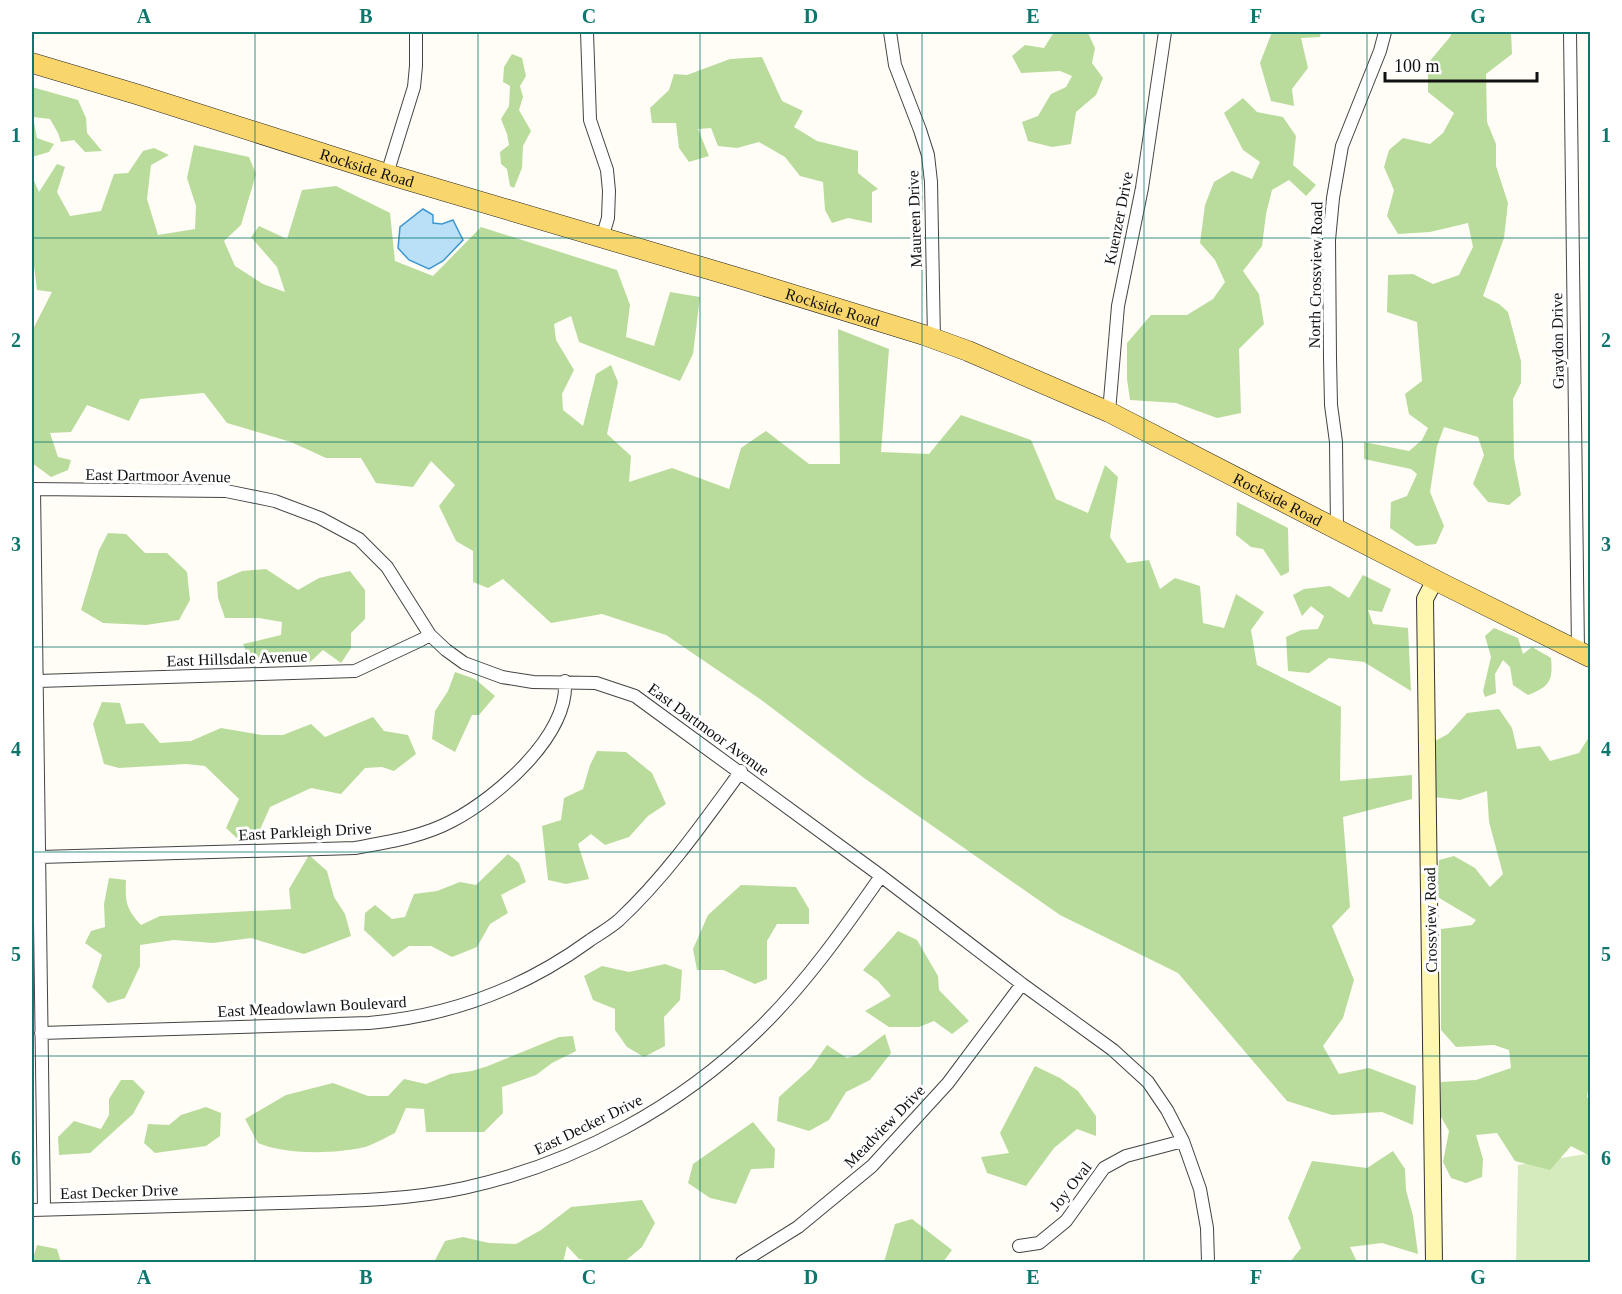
<svg xmlns="http://www.w3.org/2000/svg" width="1622" height="1294" viewBox="0 0 1622 1294" font-family="Georgia,serif">
<rect width="100%" height="100%" fill="#fffdf5"/>
<!-- green -->
<path fill="#d5ebbd" d="M1586,1154L1590,1156V1262H1516L1518,1165Z"/>
<!-- forest -->
<path fill="#b9dc9c" d="M1054,32L1088,33L1095,48L1092,63L1103,78L1096,95L1076,112L1071,144L1052,147L1028,141L1022,122L1038,116L1051,94L1066,87L1072,76L1060,71L1021,73L1012,56L1025,45L1044,48Z
M1272,32H1321L1320,37L1301,38L1308,68L1292,89L1294,106L1271,101L1260,63Z
M1452,32H1511L1512,54L1486,74L1487,122L1496,144V166L1508,203L1504,238L1483,296L1499,304L1508,312L1521,361V383L1513,399L1514,458L1521,495L1509,505L1488,502L1473,484L1484,455L1478,437L1444,427L1437,446L1430,492L1444,526L1436,544L1416,546L1390,528L1391,502L1407,496L1417,474L1411,469L1364,459V442L1409,451L1422,440L1428,428L1409,414L1405,394L1422,381L1417,322L1387,312L1388,275L1413,274L1433,284L1459,275L1473,247L1468,223L1430,232L1398,234L1387,216L1394,190L1384,167L1389,150L1403,138L1430,144L1443,133L1454,113L1428,92V63L1450,37Z
M512,54L522,58L526,76L520,86L523,97L519,110L531,131L523,146L522,168L514,188L510,186L507,169L501,164L500,152L509,145L507,134L501,119L509,106L510,86L503,82L504,67Z
M762,57L782,101L803,111L794,127L817,141L858,151V173L878,189L872,192V223L848,218L832,223L825,210L823,182L800,176L785,157L759,142L737,148L718,146L711,128L698,129L709,156L689,162L679,148L676,123H652L650,108L669,90L674,74L687,75L730,59Z
M32,87L78,100L86,118L87,133L102,151L85,152L74,140L61,142L58,133L50,119L33,117L37,138L54,144L49,152L32,157Z
M1243,98L1257,112L1283,117L1296,136L1293,165L1316,185L1306,196L1289,180L1272,190L1266,214L1262,246L1243,271L1259,294L1264,324L1239,349L1241,413L1217,418L1176,403L1130,400L1127,379V343L1151,315H1187L1213,299L1225,282L1215,260L1200,243L1205,205L1214,182L1232,171L1252,179L1260,162L1243,150L1224,113Z
M194,145L249,157L256,174L241,225L224,241L235,266L263,284L285,292L277,267L251,237L259,226L287,239L302,190L336,186L390,213L395,261L433,276L481,227L617,270L630,305L626,337L654,346L670,292L700,297L693,354L680,381L579,342L571,316L554,324L556,340L574,370L562,394L563,410L583,426L596,374L611,365L618,382L607,434L631,456L629,482L672,468L729,489L741,448L766,431L809,464H840L838,329L889,349L881,452L929,454L961,415L1031,440L1056,499L1088,513L1105,465L1118,477L1110,537L1127,563L1149,560L1160,589L1175,578L1200,586L1203,623L1224,628L1236,594L1264,612L1251,630L1257,665L1341,707L1340,781L1412,775V799L1343,817L1350,907L1332,926L1354,980L1343,1018L1323,1046L1339,1074L1369,1068L1416,1086L1413,1125L1382,1112L1332,1115L1287,1101L1178,973L1060,915L864,778L760,699L666,635L602,614L551,623L503,579L488,588L473,582V551L456,541L439,506L455,485L431,461L413,487L376,483L361,458H326L291,442L227,423L204,393L140,399L129,421L87,405L71,432L50,433L58,457L71,460L68,470L51,477L32,463V331L52,292L37,290L34,266H32V176L39,192L57,164L65,167L57,192L70,216L101,211L114,174L128,173L143,151L154,148L169,155L151,165L147,199L158,235L195,229L196,206L187,178Z
M1237,502L1288,528L1289,572L1281,576L1263,549L1251,547L1236,535Z
M108,533L126,534L145,553H167L187,572L190,600L179,620L146,625L103,623L81,610L99,550Z
M266,569L298,590L319,578L350,571L365,590V619L351,633V648L341,663L323,650L309,663L278,657L249,658L243,644L281,635L282,622L259,618H225L218,598L217,582L242,571Z
M1363,575L1391,589L1382,612L1368,610L1373,624L1408,628L1411,691L1364,662L1329,658L1309,673L1288,671L1286,637L1301,630L1318,629L1324,616L1311,606L1302,616L1293,595L1304,589L1330,586L1349,598Z
M1494,628L1518,638L1523,654L1532,647L1551,658C1553,681 1550,686 1528,695L1513,685L1510,667L1503,660L1495,674L1496,693L1485,697L1483,691L1491,657L1485,636Z
M455,672L475,679L495,696L479,715H472L455,752L432,739L435,711L448,691Z
M102,702L120,703L126,724L143,723L160,743L191,741L221,728L262,735H283L311,724L325,737L373,717L384,731L408,735L416,754L394,771L382,767L365,768L341,794L311,788L270,807L255,841H240L226,828L239,799L205,766L186,764L119,768L104,764L93,724Z
M1499,709L1512,728L1517,749L1540,746L1550,761L1579,753L1589,737L1590,711V1078L1587,1097L1590,1100V1156L1571,1146L1550,1170L1515,1161L1497,1133L1476,1135L1483,1159L1482,1177L1466,1183L1451,1178L1443,1162L1449,1131L1440,1115L1441,1082L1476,1080L1511,1068L1509,1050L1494,1045L1456,1047L1441,1030V929L1472,925L1476,920L1436,896L1439,860L1454,856L1475,868L1490,887L1503,874L1489,822L1487,791L1460,800L1434,797L1435,741L1448,734L1467,713Z
M597,751L626,752L652,773L666,804L648,816L629,837L605,845L591,834L578,844L589,879L566,884L548,880L542,826L561,820L564,798L583,789L590,765Z
M508,854L519,863L526,882L501,895L508,913L490,924L477,947L452,957L431,946H409L393,957L364,930L365,913L375,905L392,919L405,917L414,894L437,891L460,882L476,885Z
M309,855L327,871L334,897L345,914L351,936L304,954L251,938L213,943L174,940L140,945V966L125,998L108,1003L92,987L102,955L85,943L91,931L105,927L104,904L109,878L126,880C125,902 126,909 141,925L160,916L291,909L289,889Z
M741,885L796,887L809,909V924H777L767,941V979L755,984L723,970H697L693,949L708,915Z
M898,931L917,940L938,976L939,990L969,1021L952,1034L934,1021L919,1027H889L865,1011L891,996L878,981L863,970Z
M665,964L682,970L680,1000L664,1017L665,1046L644,1057L627,1047L615,1030V1009L593,1000L584,976L602,966L629,972Z
M885,1034L891,1053L870,1080L846,1092L829,1120L809,1131L777,1121L779,1097L811,1068L827,1045L847,1058L857,1055Z
M573,1036L576,1051L552,1063L536,1075L502,1087L503,1113L484,1132H426L424,1109L406,1108L395,1133C386,1137 375,1144 365,1147C334,1154 287,1155 258,1143L245,1119L286,1095L333,1083L368,1096H388L404,1079L426,1084L450,1074L472,1071L488,1066L559,1037Z
M1035,1066L1060,1078L1078,1091L1096,1116V1136L1077,1129L1054,1148L1026,1186L987,1173L981,1157L1009,1153L1000,1133Z
M121,1080H133L145,1092L133,1114L90,1153L59,1155L58,1137L74,1121L101,1129L109,1115V1099Z
M206,1107L221,1113L220,1136L206,1146L155,1153L144,1143L148,1124L169,1125L181,1115Z
M753,1122L775,1149L774,1168L751,1169L736,1204L710,1198L688,1183L693,1164Z
M1393,1151L1405,1169L1406,1190L1413,1216L1418,1254L1382,1243L1350,1247L1357,1262H1290L1301,1248L1288,1218L1312,1161L1367,1168Z
M642,1200L655,1223L642,1247L624,1262H594L579,1259L567,1246L563,1262H434L445,1241L463,1237L489,1243L516,1244L541,1230L571,1207Z
M912,1219L952,1250L943,1262H884L895,1224Z
M37,1245L57,1249L61,1262H32Z"/>
<!-- water -->
<path fill="#b9e0f7" stroke="#3f96cf" stroke-width="1.5" d="M423,209L433,215V223L442,224L453,220L463,240L443,261L429,269L409,260L398,248L400,227Z"/>
<g fill="none" stroke-linecap="round" stroke-linejoin="round">
<defs>
<path id="street" d="M587,32L590,120L607,170L609,191L608,218L602,238
M890,32L895,65L920,130L928,155L931,182L934,339
M1570,32L1578,650
M387,174L414,87L416,66V32
M1109,412L1118,306L1142,188L1165,32
M32,489L226,491L275,501L320,518L359,539L387,567L430,635L446,650L464,663L502,677L533,682L596,683L635,696L881,876L1022,984L1113,1050L1148,1082L1167,1110L1183,1141L1200,1189L1207,1228L1208,1262
M34,489L44,1209
M1337,528L1336,442L1331,405L1330,358L1329,240L1333,198L1342,146L1380,51L1385,32
M38,681L355,671L421,640L430,635
M40,857L355,848C388,842 422,837 452,821C496,798 569,736 565,681
M41,1033L369,1023C450,1016 523,989 589,941C599,934 610,928 619,920C666,876 703,823 741,771
M32,1210C114,1207 197,1205 280,1203C341,1201 404,1201 464,1188C574,1164 680,1107 760,1028C806,983 844,929 881,876
M1019,1246L1039,1243L1066,1221L1104,1168L1126,1156L1183,1141
M742,1262L798,1227L872,1166L948,1083L1022,984"/>
<path id="secondary" d="M1434,1262L1425,599L1435,580"/>
<g id="primary">
<path id="s1" d="M32,63L136,94L387,174L742,279L924,335L968,351L1109,412L1447,586L1590,657"/>
</g>
</defs>
<!-- street casing -->
<use href="#street" stroke="#444" stroke-width="14"/>
<!-- secondary casing -->
<use href="#secondary" stroke="#333" stroke-width="18"/>
<!-- primary casing -->
<use href="#primary" stroke="#222" stroke-width="21"/>
<!-- street -->
<use href="#street" stroke="#fff" stroke-width="12"/>
<!-- secondary -->
<use href="#secondary" stroke="#fff6b0" stroke-width="16"/>
<!-- primary -->
<use href="#primary" stroke="#f9d66b" stroke-width="20"/>
</g>
<!-- grid -->
<path fill="none" stroke="#0f766e" stroke-width="1.5" stroke-opacity="0.55" d="M255,32V1262M478,32V1262M700,32V1262M922,32V1262M1144,32V1262M1367,32V1262M32,238H1590M32,442H1590M32,647H1590M32,852H1590M32,1056H1590"/>
<g text-anchor="middle" stroke-width="6" stroke-linejoin="round" paint-order="stroke">
<!-- street labels -->
<g font-size="16" fill="#111" stroke="#fff">
<text dy="6" stroke="none"><textPath href="#s1" startOffset="351">Rockside Road</textPath></text>
<text transform="translate(1118 218) rotate(-79)" y="6">Kuenzer Drive</text>
<text transform="translate(914 219) rotate(-92)" y="6">Maureen Drive</text>
<text transform="translate(1315 275) rotate(-89)" y="6">North Crossview Road</text>
<text dy="6" stroke="none"><textPath href="#s1" startOffset="837">Rockside Road</textPath></text>
<text transform="translate(1557 341) rotate(-91)" y="6">Graydon Drive</text>
<text transform="translate(158 475) rotate(1)" y="6">East Dartmoor Avenue</text>
<text dy="6" stroke="none"><textPath href="#s1" startOffset="1323">Rockside Road</textPath></text>
<text transform="translate(237 658) rotate(-2)" y="6">East Hillsdale Avenue</text>
<text transform="translate(709 729) rotate(36)" y="6">East Dartmoor Avenue</text>
<text transform="translate(305 831) rotate(-3)" y="6">East Parkleigh Drive</text>
<text transform="translate(1430 920) rotate(-91)" y="6">Crossview Road</text>
<text transform="translate(312 1006) rotate(-3)" y="6">East Meadowlawn Boulevard</text>
<text transform="translate(588 1124) rotate(-26)" y="6">East Decker Drive</text>
<text transform="translate(884 1126) rotate(-46)" y="6">Meadview Drive</text>
<text transform="translate(1070 1186) rotate(-52)" y="6">Joy Oval</text>
<text transform="translate(119 1191) rotate(-2)" y="6">East Decker Drive</text>
</g>
</g>
<!-- border -->
<rect width="1622" height="1294" fill="none" stroke="#ffffff" stroke-width="66"/>
<!-- scale -->
<path d="M1385 72v9h152v-9" fill="none" stroke="#111111" stroke-width="3"/>
<text x="1394" y="72" font-size="18" fill="#111111" stroke="#ffffff" stroke-width="4.5" paint-order="stroke">100 m</text>
<rect x="33" y="33" width="1556" height="1228" fill="none" stroke="#0f766e" stroke-width="2"/>
<g font-size="20" text-anchor="middle" font-weight="bold" fill="#0f766e">
<text x="144" y="23">A</text>
<text x="366" y="23">B</text>
<text x="589" y="23">C</text>
<text x="811" y="23">D</text>
<text x="1033" y="23">E</text>
<text x="1256" y="23">F</text>
<text x="1478" y="23">G</text>
<text x="16" y="142">1</text>
<text x="1606" y="142">1</text>
<text x="16" y="347">2</text>
<text x="1606" y="347">2</text>
<text x="16" y="551">3</text>
<text x="1606" y="551">3</text>
<text x="16" y="756">4</text>
<text x="1606" y="756">4</text>
<text x="16" y="961">5</text>
<text x="1606" y="961">5</text>
<text x="16" y="1165">6</text>
<text x="1606" y="1165">6</text>
<text x="144" y="1284">A</text>
<text x="366" y="1284">B</text>
<text x="589" y="1284">C</text>
<text x="811" y="1284">D</text>
<text x="1033" y="1284">E</text>
<text x="1256" y="1284">F</text>
<text x="1478" y="1284">G</text>
</g>
</svg>
